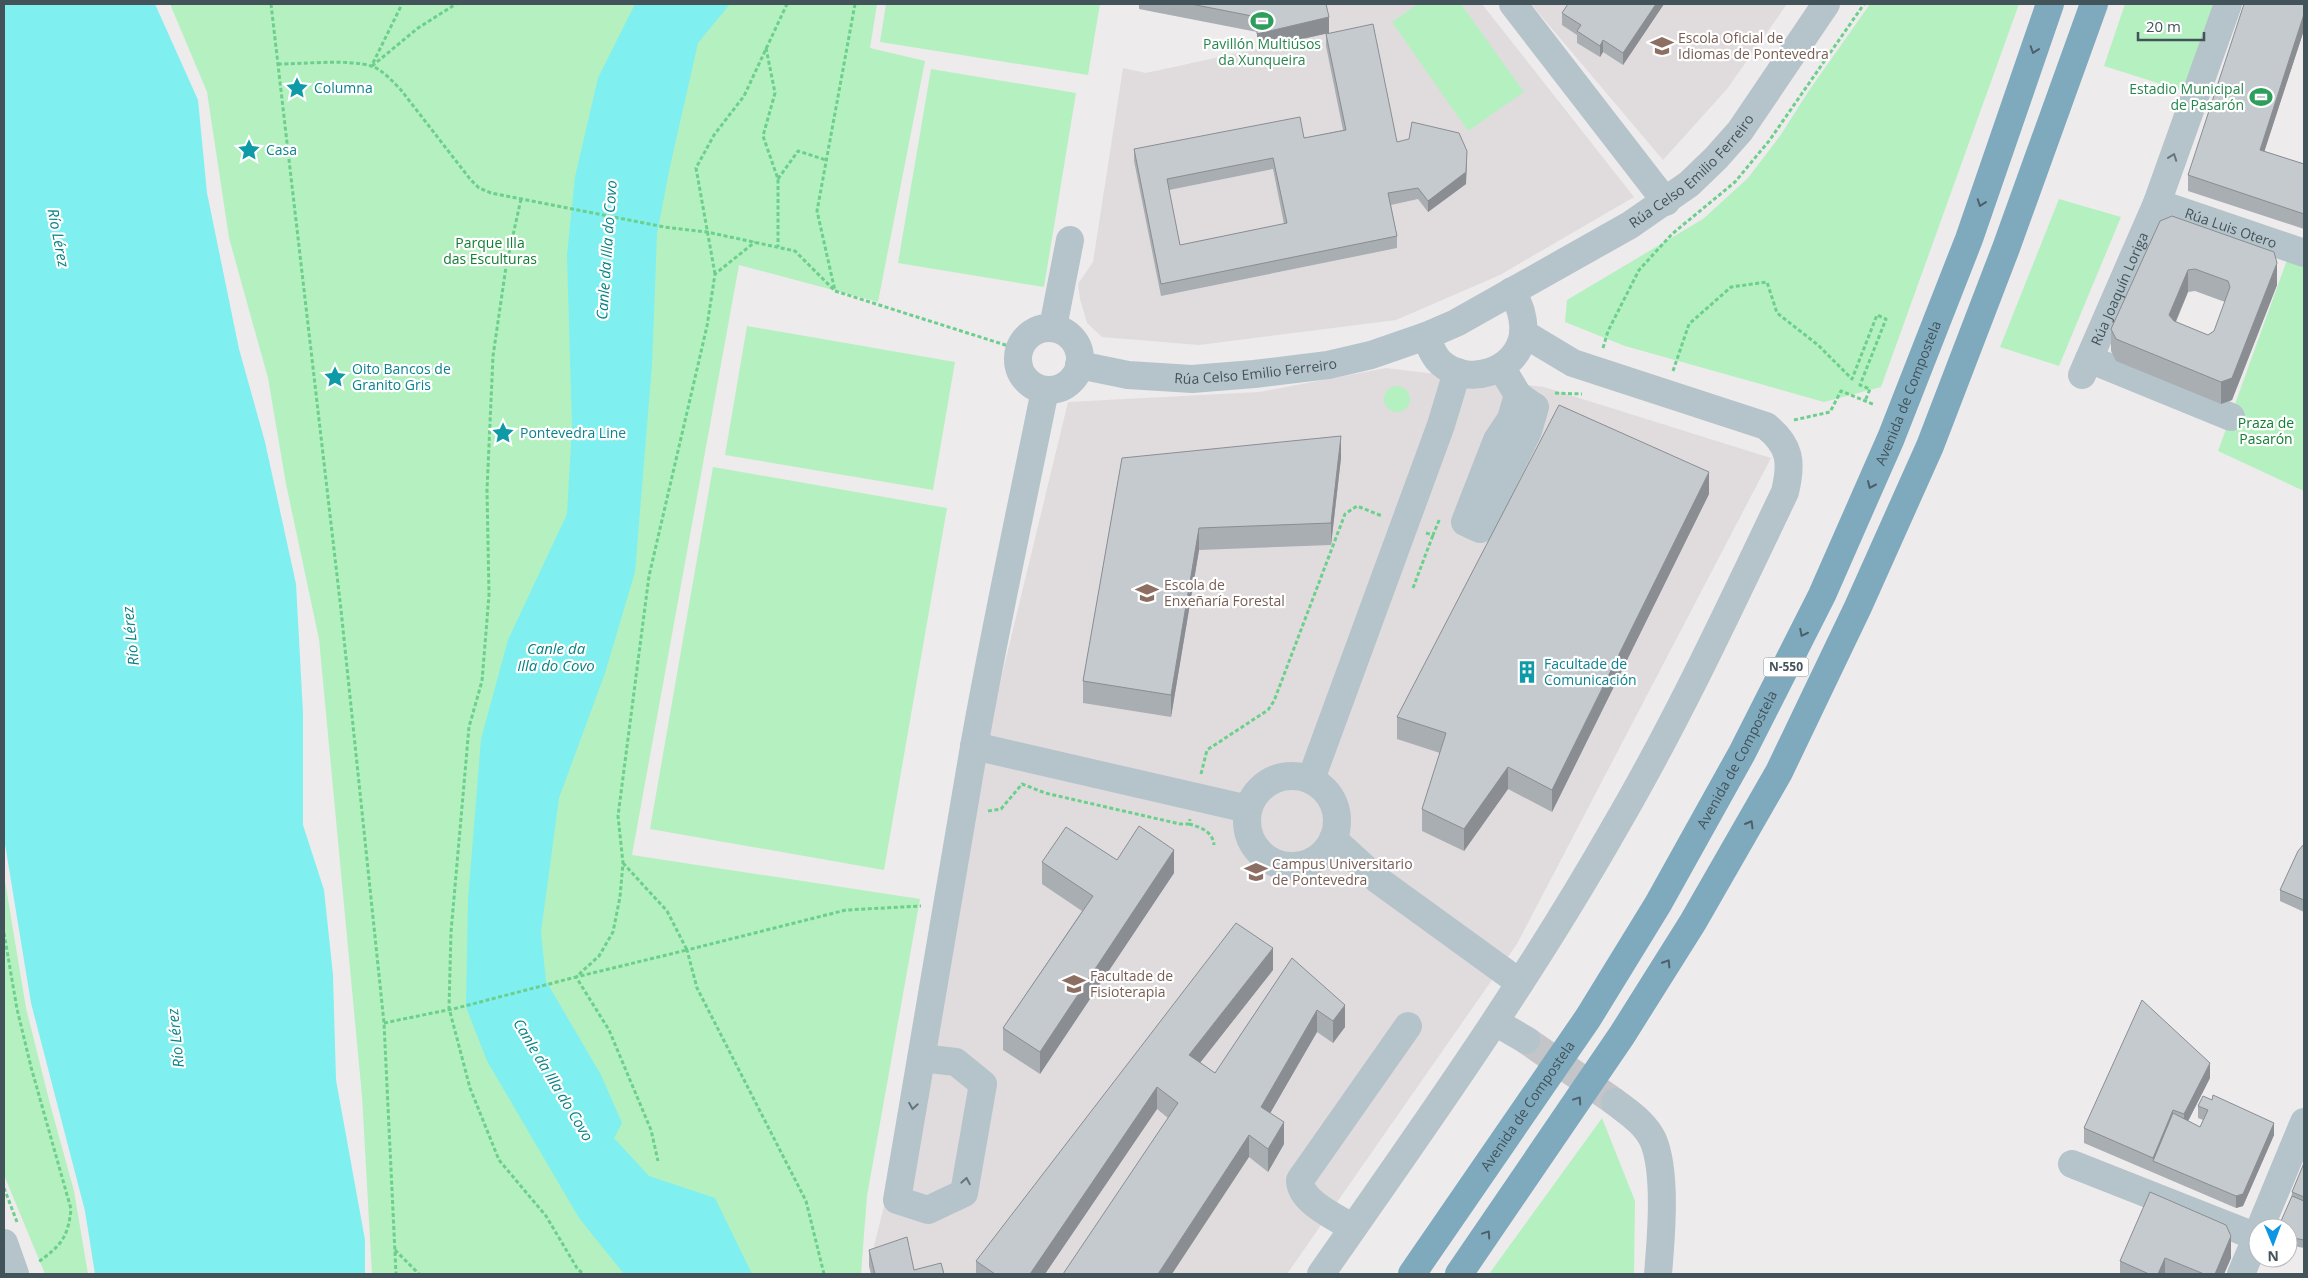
<svg xmlns="http://www.w3.org/2000/svg" width="2308" height="1278" viewBox="0 0 2308 1278" font-family="'Open Sans',sans-serif">
<rect width="100%" height="100%" fill="#eeebec"/>
<!-- education -->
<path fill="#e0dcde" d="M1323,4H1482L1634,197L1500,275L1396,320L1199,345L1102,337L1087,323L1080,299L1078,284L1093,262L1123,68L1146,73L1329,33Z
M1531,4H1787L1727,89L1663,160Z
M1386,368L1544,387L1771,458L1517,944L1287,1274H871L869,1266L921,1058L972,799L1068,402L1259,392Z"/>
<!-- green -->
<path fill="#b5f0c0" d="M170,4H877L870,48L925,61L878,302L739,265L632,855L920,899L867,1196L861,1274H372L362,1096L319,639L286,484L268,378L229,238L207,92Z
M886,4H1100L1088,75L880,42Z
M1418,4H1461L1524,92L1468,131L1392,22Z
M1870,4H2019L1881,387L1824,402L1625,346L1565,322L1567,300L1703,219L1748,178L1780,136L1808,92Z
M2125,4H2215L2186,92L2104,66Z
M931,69L1076,93L1044,287L898,263Z
M2059,199L2121,217L2059,366L2000,347Z
M2291,249L2304,253V491L2218,451Z
M747,326L955,362L933,490L725,455Z
M1384 399a13 13 0 1 1 26 0a13 13 0 1 1-26 0Z
M713,467L947,508L884,870L650,829Z
M4,875L26,1008L50,1104L74,1191L88,1274H45L4,1175Z
M1602,1118L1635,1201L1634,1274H1489Z"/>
<!-- water -->
<path fill="#7feff0" d="M4,4H155L198,100L207,193L239,349L265,442L296,584L303,713V825L324,890L333,975L336,1080L365,1240V1274H95L85,1211L31,1003L4,838Z
M635,4H730L698,43L669,171L657,234L652,365L635,572L605,673L559,798L541,932L546,981L601,1075L622,1123L614,1138L649,1176L715,1198L752,1274H624L579,1218L487,1061L466,1007L468,900L481,739L508,640L567,514L572,428L567,255L575,177L598,78Z"/>
<g fill="none" stroke-linecap="round" stroke-linejoin="round">
<!-- minor-tunnel -->
<path stroke="#c3c5c8" stroke-width="28" stroke-dasharray="28 14" stroke-linecap="butt" d="M1526,1040L1615,1102"/>
<!-- path -->
<path stroke="#6bd08b" stroke-width="3" stroke-dasharray="4 2.5" stroke-linecap="butt" d="M271,4L341,610L384,1023L396,1274
M855,4L817,211L835,291L1018,349
M766,48L775,93L763,136L778,179V247
M373,63L402,4
M278,64C302,64 350,59 371,66C382,69 393,82 401,90L470,179L479,188L491,193L664,227L707,232L795,251L835,291
M372,66L418,28L456,4
M778,179L798,151L826,160
M521,199L506,267L493,356L487,490L489,595L482,681L469,727L451,932L449,1008L470,1088L499,1160L546,1216L577,1268L583,1274
M715,274L696,168L714,135L744,96L787,4
M1603,348L1608,331L1639,270L1672,234L1735,182L1769,141L1864,4
M1673,371L1689,324L1731,287L1767,282L1777,313L1818,345L1852,379L1877,315L1886,319L1860,385L1870,389L1865,401
M1555,393L1582,394
M1794,420L1830,412L1841,391L1875,405
M1426,533L1433,535L1440,518
M1413,588L1433,535
M1201,774L1207,750L1268,710L1274,701L1345,514L1357,506L1382,516
M988,811L1001,809L1022,784L1045,793L1180,824H1189L1190,819
M1189,824C1201,827 1213,832 1214,845
M623,863L667,911L687,950L576,977L609,1030L651,1130L658,1161
M4,933L17,1009L31,1067L71,1209C68,1239 60,1246 37,1263
M384,1023L457,1008L576,977L599,956L613,932L620,897L623,863L618,816L649,576L707,326L715,274L755,242
M4,1188L17,1222
M395,1250L419,1274
M824,1274L806,1201L697,988L687,950L846,910L921,906"/>
<!-- minor -->
<g stroke="#b5c4ca" stroke-width="28">
<path d="M1513,4L1666,202"/>
<path id="s1" d="M2157,203L2304,253"/>
<path d="M1053,327L1070,240"/>
<circle cx="1049" cy="359" r="31"/>
<path d="M1426,336C1430,346 1433,356 1441,363C1468,387 1517,372 1523,335C1525,319 1520,305 1512,291"/>
<path d="M2089,359L2231,417"/>
<path id="s2" d="M1079,365L1128,375L1192,379L1254,374L1328,365L1371,355L1426,336L1456,323L1630,225L1689,184L1716,158L1740,131L1826,4"/>
<path d="M1501,367L1518,395L1533,406"/>
<path id="s3" d="M2082,375L2157,203L2228,4"/>
<path d="M1518,395L1511,419L1497,440L1465,522L1480,529L1528,431L1535,407"/>
<path d="M974,746L1248,809"/>
<circle cx="1292" cy="821" r="45"/>
<path d="M1311,779L1441,425L1457,372"/>
<path d="M1333,839L1378,880L1520,983"/>
<path d="M1495,1022L1526,1040"/>
<path d="M921,1058L956,1062L983,1084L964,1193L928,1210L897,1200C922,1049 947,898 974,747C995,628 1021,509 1045,390"/>
<path d="M1615,1102C1629,1113 1645,1123 1653,1140C1667,1172 1661,1239 1658,1274"/>
<path d="M2072,1164L2257,1237"/>
<path d="M1353,1228C1336,1217 1300,1202 1300,1180L1408,1026"/>
<path d="M2260,1228L2304,1122"/>
<path d="M4,1243L15,1274"/>
<path d="M1321,1274C1423,1128 1527,982 1615,827C1678,719 1731,605 1785,492C1792,463 1791,446 1766,426L1573,363L1523,333"/>
<path d="M2241,1274L2258,1234"/>
</g>
<!-- highway -->
<g stroke="#7faabe" stroke-width="28">
<path id="s4" d="M1412,1274L1588,1018L1658,904L1742,753L1822,595L1891,438L1969,239L2050,4"/>
<path d="M1459,1274L1622,1035L1693,922L1779,772L1858,607L1930,446L2006,248L2094,4"/>
</g>
</g>
<!-- wall -->
<path fill="#a9aeb2" fill-rule="evenodd" d="M1139,4H1326L1329,33L1257,49V32L1139,9Z
M1664,4L1623,65L1603,52L1600,57L1577,43V35L1562,25V13Z
M2304,4V30L2264,151L2304,164V229L2188,191V175Z
M1326,34L1397,142L1467,162L1466,184L1428,212L1418,199L1391,205L1397,236V248L1161,296L1134,161V149L1304,138L1343,130L1326,46ZM1273,169L1284,224L1180,245L1169,190Z
M2160,221L2277,285L2232,400L2221,404L2116,361L2111,351V329ZM2195,291L2225,302L2214,331L2208,335L2176,322L2188,292Z
M1122,458H1341L1331,545L1199,550L1171,717L1083,703V681Z
M1709,494L1552,812L1508,789L1464,851L1422,831V809L1440,753L1397,739V717Z
M2304,844V912L2280,901V890Z
M1117,860L1174,873L1040,1074L1003,1050V1028L1082,911L1042,884V862Z
M1292,958L1345,1027L1333,1043L1317,1032L1270,1113L1284,1144L1268,1172L1249,1157L1168,1118L1157,1109L1045,1274H976V1261L1273,970L1200,1062L1215,1073Z
M2210,1078L2188,1121L2200,1127L2203,1120L2198,1118V1106L2274,1135L2243,1206L2236,1208L2084,1143V1128Z
M2304,1163V1248L2288,1245V1228L2292,1192Z
M2231,1236V1258L2224,1274H2120V1261Z
M869,1250L914,1270L944,1274H871L869,1266Z"/>
<!-- shaded-wall -->
<path fill="#8a8d91" d="M1656,4H1664L1623,65V53Z
M2304,14V30L2260,165V150Z
M1329,17V33L1257,49V34Z
M1603,40V52L1600,57V46Z
M1467,151L1466,184L1428,212V201Z
M2277,263V285L2232,400L2221,404V382Z
M2188,270V292L2169,337V315Z
M1341,436V458L1331,545V523Z
M1709,472V494L1552,812V790Z
M1199,528V550L1171,717V695Z
M1508,767V789L1464,851V829Z
M1174,850V873L1040,1074V1052Z
M1273,948V970L1189,1077V1055Z
M1345,1005V1027L1333,1043V1021Z
M1317,1010V1032L1261,1129V1107Z
M2210,1063V1078L2184,1129V1114Z
M1157,1087V1109L1045,1274H1030Z
M2173,1110V1125L2153,1161V1158Z
M1284,1122V1144L1268,1172V1149Z
M2274,1123V1135L2243,1206L2236,1208V1196Z
M1249,1135V1157L1172,1274H1158Z
M2231,1236V1258L2224,1274H2215Z
M2165,1258V1274H2158Z"/>
<!-- building -->
<path fill="#c5cacf" stroke="#8a8d91" fill-rule="evenodd" d="M1191,4H1326L1329,17L1257,34V17Z
M1568,4H1656L1623,53L1603,40L1600,46L1577,31L1581,25L1562,13Z
M2244,4H2304V14L2260,150L2304,164V214L2188,175Z
M1373,24L1397,142L1409,139L1412,122L1459,133L1467,151L1466,172L1428,201L1418,188L1388,193L1397,236L1161,284L1134,149L1300,117L1304,138L1346,130L1326,34ZM1273,158L1287,223L1180,245L1167,179Z
M2172,216L2274,252L2277,263L2232,378L2221,382L2116,339L2111,329L2160,221ZM2195,269L2228,281L2230,287L2214,331L2208,335L2174,321L2169,315L2188,270Z
M1559,405L1709,472L1552,790L1508,767L1464,829L1422,809L1446,733L1397,717Z
M1341,436L1331,523L1199,528L1171,695L1083,681L1122,458Z
M1139,826L1174,850L1040,1052L1003,1028L1093,896L1042,862L1066,827L1117,860Z
M2304,844V900L2280,890L2298,851Z
M1236,923L1273,948L1189,1055L1215,1073L1292,958L1345,1005L1333,1021L1317,1010L1261,1107L1284,1122L1268,1149L1249,1135L1158,1274H1063L1178,1103L1157,1087L1030,1274H995L976,1261Z
M2142,1000L2210,1063L2184,1114L2173,1110L2153,1158L2084,1128Z
M2213,1095L2274,1123L2243,1194L2236,1196L2153,1161L2173,1113L2200,1127L2208,1110L2198,1106L2203,1096L2212,1100Z
M2304,1163V1197L2292,1192Z
M2150,1192L2226,1225L2231,1236L2215,1274H2204L2165,1258L2158,1274H2149L2120,1261Z
M2292,1196L2304,1201V1240L2288,1237V1228H2278Z
M907,1237L914,1270L941,1263L944,1274H875L869,1250Z"/>
<!-- one-way arrows -->
<defs><path id="oneway-chevron" d="M-2-3.5L2.5 0L-2 3.5" fill="none" stroke-width="1.6" stroke-linecap="round" stroke-linejoin="round" transform="scale(1.25)"/></defs>
<g stroke="#4c6069">
<use href="#oneway-chevron" transform="translate(2034 50) rotate(109)"/>
<use href="#oneway-chevron" transform="translate(1981 203) rotate(109)"/>
<use href="#oneway-chevron" transform="translate(1871 485) rotate(114)"/>
<use href="#oneway-chevron" transform="translate(1803 633) rotate(117)"/>
<use href="#oneway-chevron" transform="translate(1750 824) rotate(-60)"/>
<use href="#oneway-chevron" transform="translate(1667 963) rotate(-58)"/>
<use href="#oneway-chevron" transform="translate(1578 1100) rotate(-56)"/>
<use href="#oneway-chevron" transform="translate(1487 1234) rotate(-56)"/>
</g>
<g stroke="#65757c">
<use href="#oneway-chevron" transform="translate(2173 157) rotate(-70)"/>
<use href="#oneway-chevron" transform="translate(913 1106) rotate(99)"/>
<use href="#oneway-chevron" transform="translate(966 1181) rotate(-80)"/>
</g>
<!-- icons -->
<defs>
<symbol id="stadium-bare" viewBox="-9 -9 18 18"><path d="M0-5a6.5 5 0 1 0 0 10a6.5 5 0 1 0 0-10ZM-3.5-1.8h7v3.6h-7Z" fill="#2e9e5b" stroke="#fff" stroke-width="2.5" paint-order="stroke"/></symbol>
<symbol id="school-bare" viewBox="-9 -9 18 18"><path d="M0-5L7-2L0 1L-7-2ZM-4 1L0 2.5L4 1V4Q0 6-4 4Z" fill="#8d6e63" stroke="#fff" stroke-width="2.5" paint-order="stroke"/></symbol>
<symbol id="sight-bare" viewBox="-9 -9 18 18"><path d="M0-6L1.8-2.2L6-1.7L2.9 1.2L3.7 5.4L0 3.3L-3.7 5.4L-2.9 1.2L-6-1.7L-1.8-2.2Z" fill="#0f9aa8" stroke="#fff" stroke-width="2.5" paint-order="stroke"/></symbol>
<symbol id="university-bare" viewBox="-9 -9 18 18"><path d="M0-5L7-2L0 1L-7-2ZM-4 1L0 2.5L4 1V4Q0 6-4 4Z" fill="#8d6e63" stroke="#fff" stroke-width="2.5" paint-order="stroke"/></symbol>
<symbol id="building-bare" viewBox="-9 -9 18 18"><path d="M-4-6H4V6H1V3H-1V6H-4ZM-2.5-4.3h1.7v1.8h-1.7ZM.8-4.3h1.7v1.8H.8ZM-2.5-1h1.7V.8h-1.7ZM.8-1h1.7V.8H.8Z" fill="#0f9aa8" stroke="#fff" stroke-width="2.5" paint-order="stroke"/></symbol>
</defs>
<g fill-rule="evenodd">
<use href="#stadium-bare" x="1246" y="5" width="32" height="32"/>
<use href="#school-bare" x="1646" y="30" width="32" height="32"/>
<use href="#sight-bare" x="281" y="72" width="32" height="32"/>
<use href="#stadium-bare" x="2245" y="81" width="32" height="32"/>
<use href="#sight-bare" x="233" y="134" width="32" height="32"/>
<use href="#sight-bare" x="319" y="361" width="32" height="32"/>
<use href="#sight-bare" x="487" y="417" width="32" height="32"/>
<use href="#university-bare" x="1131" y="577" width="32" height="32"/>
<use href="#building-bare" x="1511" y="656" width="32" height="32"/>
<use href="#university-bare" x="1240" y="856" width="32" height="32"/>
<use href="#university-bare" x="1058" y="968" width="32" height="32"/>
</g>
<g text-anchor="middle" stroke-width="4.5" stroke-linejoin="round" paint-order="stroke">
<!-- shield labels -->
<rect fill="#fff" stroke="#7b878c" stroke-width="1" x="1763.5" y="657.5" width="45" height="19" rx="4"/>
<g font-size="12" font-weight="bold" fill="#43535a">
<text x="1786" y="671">N-550</text>
</g>
<!-- education labels -->
<g font-size="14" fill="#785e54" stroke="#fff" text-anchor="start">
<text x="1678" y="43">Escola Oficial de<tspan x="1678" dy="16">Idiomas de Pontevedra</tspan></text>
<text x="1164" y="590">Escola de<tspan x="1164" dy="16">Enxeñaría Forestal</tspan></text>
<text x="1272" y="869">Campus Universitario<tspan x="1272" dy="16">de Pontevedra</tspan></text>
<text x="1090" y="981">Facultade de<tspan x="1090" dy="16">Fisioterapia</tspan></text>
</g>
<!-- leisure labels -->
<g font-size="14" fill="#27864d" stroke="#fff">
<text x="1262" y="49">Pavillón Multiúsos<tspan x="1262" dy="16">da Xunqueira</tspan></text>
<text x="2244" y="94" text-anchor="end">Estadio Municipal<tspan x="2244" dy="16">de Pasarón</tspan></text>
</g>
<!-- culture labels -->
<g font-size="14" fill="#0d838f" stroke="#fff" text-anchor="start">
<text x="314" y="93">Columna</text>
<text x="266" y="155">Casa</text>
<text x="352" y="374">Oito Bancos de<tspan x="352" dy="16">Granito Gris</tspan></text>
<text x="520" y="438">Pontevedra Line</text>
<text x="1544" y="669">Facultade de<tspan x="1544" dy="16">Comunicación</tspan></text>
</g>
<!-- street labels -->
<g font-size="14" fill="#43535a" stroke="#fff">
<text dy="5" stroke="none"><textPath href="#s2" startOffset="668">Rúa Celso Emilio Ferreiro</textPath></text>
<text dy="5" stroke="none"><textPath href="#s1" startOffset="78">Rúa Luis Otero</textPath></text>
<text dy="5" stroke="none"><textPath href="#s3" startOffset="94">Rúa Joaquín Loriga</textPath></text>
<text dy="5" stroke="none"><textPath href="#s2" startOffset="178">Rúa Celso Emilio Ferreiro</textPath></text>
<text dy="5" stroke="none"><textPath href="#s4" startOffset="1014">Avenida de Compostela</textPath></text>
<text dy="5" stroke="none"><textPath href="#s4" startOffset="609">Avenida de Compostela</textPath></text>
<text dy="5" stroke="none"><textPath href="#s4" startOffset="204">Avenida de Compostela</textPath></text>
</g>
<!-- park labels -->
<g font-size="14" fill="#117e32" stroke="#fff">
<text x="490" y="248">Parque Illa<tspan x="490" dy="16">das Esculturas</tspan></text>
<text x="2266" y="428">Praza de<tspan x="2266" dy="16">Pasarón</tspan></text>
</g>
<!-- water labels -->
<g font-size="15" font-style="italic" fill="#078384" stroke="#fff">
<text transform="translate(58 238) rotate(79)" y="5">Río Lérez</text>
<text transform="translate(607 250) rotate(-86)" y="5">Canle da Illa do Covo</text>
<text transform="translate(131 636) rotate(-96)" y="5">Río Lérez</text>
<text x="556" y="654">Canle da<tspan x="556" dy="17">Illa do Covo</tspan></text>
<text transform="translate(176 1038) rotate(-96)" y="5">Río Lérez</text>
<text transform="translate(553 1080) rotate(59)" y="5">Canle da Illa do Covo</text>
</g>
</g>
<!-- border -->
<rect width="2308" height="1278" fill="none" stroke="#43535a" stroke-width="10"/>
<!-- north arrow -->
<g transform="translate(2273 1243) rotate(179)"><circle r="24" fill="#ffffff" stroke="#b4babd"/>
<path d="M0-4L9 19L0 12L-9 19Z" fill="#0e96e5"/>
<text y="-8" font-size="14" font-weight="bold" text-anchor="middle" fill="#43535a">N</text>
</g>
<!-- scale -->
<path d="M2138 32v8h66v-8" fill="none" stroke="#43535a" stroke-width="2.5"/>
<text x="2146" y="32" font-size="15" fill="#43535a" stroke="#ffffff" stroke-width="4" paint-order="stroke">20 m</text>
</svg>
